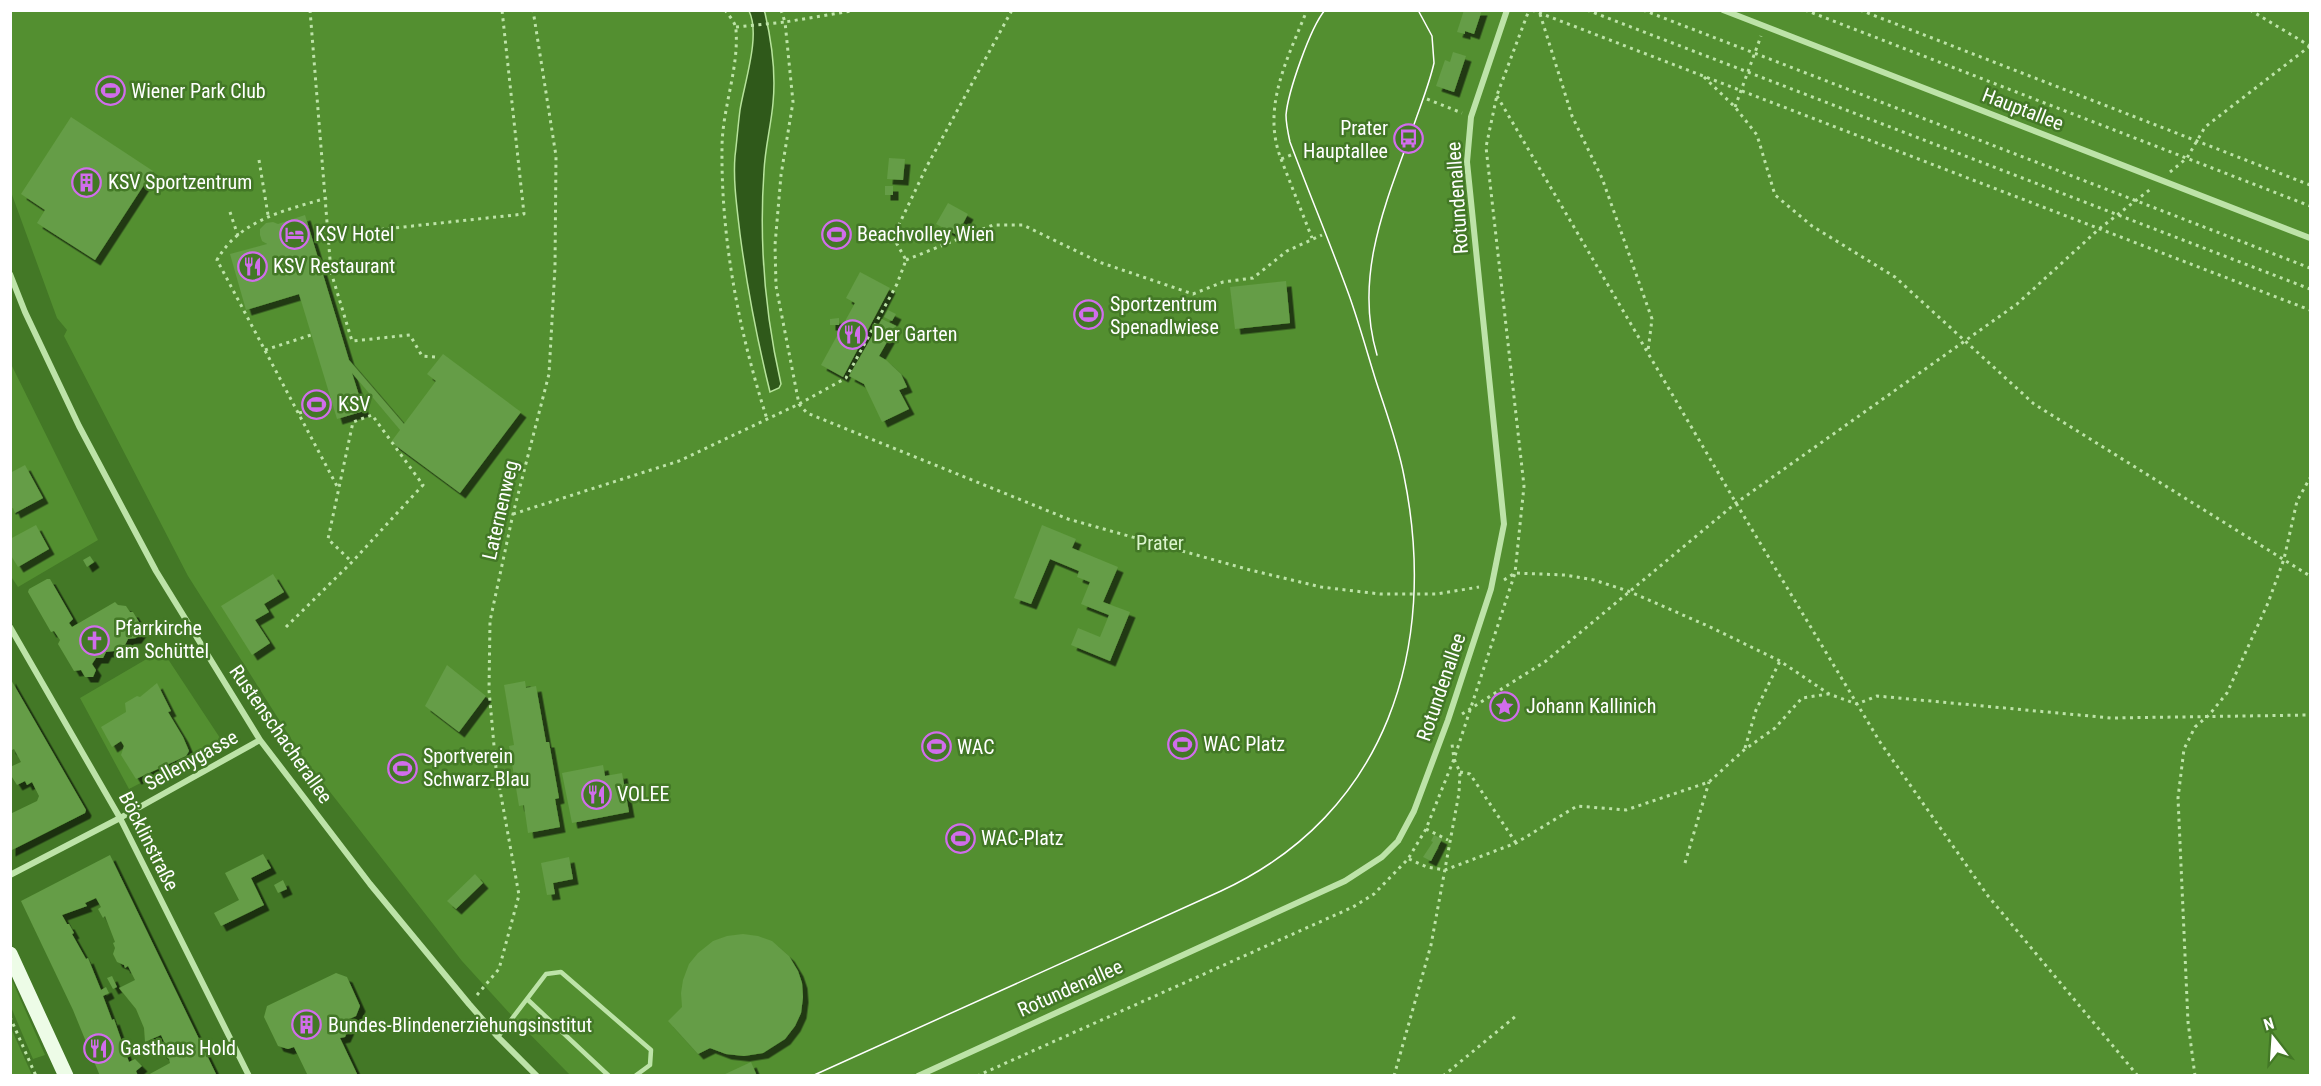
<svg xmlns="http://www.w3.org/2000/svg" width="2321" height="1086" viewBox="0 0 2321 1086" font-family="'Roboto Condensed',sans-serif">
<defs>
<filter id="shadow"><feDropShadow dx="5.5" dy="5.5" stdDeviation="0" flood-color="#0009"/></filter>
</defs>
<rect width="100%" height="100%" fill="#437826"/>
<!-- green -->
<path fill="#538f30" d="M10,11H2310V1075H570L513,1017L462,961L302,756L188,576L64,336L67,330L57,318L11,192Z
M10,362L98,540L18,587L10,575Z
M162,650L222,741L129,789L80,698Z
M11,978L45,1055L33,1059L11,1007Z
M10,1026L32,1075H11Z"/>
<!-- water -->
<path fill="#2f591a" stroke="#b7e39c" stroke-width="1.5" d="M749,11H764L765,13C772,43 776,73 773,103C771,126 765,148 764,171C759,242 765,314 781,384L779,388L770,392C757,339 747,287 740,234C737,208 733,181 735,156C737,140 738,125 740,110C744,84 761,35 749,11Z"/>
<!-- building -->
<path fill="#659d46" filter="url(#shadow)" d="M1464,10H1482L1474,34L1465,31V34L1457,32Z
M1453,52L1466,56L1454,92L1436,86L1445,60L1450,62Z
M71,117L153,171L95,260L37,223L45,210L21,194Z
M889,158L905,159L903,180L887,179Z
M885,186H893V195H885Z
M948,203L968,214L957,235L936,224Z
M305,215L349,360L404,424L436,381L427,374L443,354L521,412L460,493L391,442L400,430L352,373L364,411L337,419L299,294L246,310L230,254L267,244L262,241L260,235V229L266,223L273,222L278,224Z
M860,272L890,288L843,377L821,365L855,303L846,298Z
M1286,281L1290,323L1235,329L1230,287Z
M888,310L896,314L892,321L884,317Z
M839,318V325H830V319Z
M882,319L896,326L879,356L886,360L901,374L907,387L899,390L909,409L882,422L864,384L849,376Z
M25,465L43,498L15,513L13,508L10,509V473Z
M36,525L49,549L18,567L10,554V539Z
M1042,525L1076,539L1072,548L1118,567L1103,602L1130,612L1110,661L1071,645L1078,628L1100,637L1109,615L1081,604L1090,582L1077,577L1079,571L1050,559L1031,604L1014,598Z
M90,556L94,562L87,567L83,560Z
M273,574L284,592L264,604L269,612L255,620L270,643L252,655L221,606Z
M47,579H50L73,619L69,623L72,627L115,602L118,605L126,606L130,612H133L139,622L137,625L141,631L136,638L128,639L125,645L117,646L114,651L106,652L103,658H96L92,664L96,670L93,677H85L81,670L74,671L58,644L60,640L54,631L51,632L28,592L29,589Z
M447,665L486,696L459,732L425,706Z
M10,678L86,810L85,813L10,851V814L37,801L39,796L32,782L27,785L25,781L17,785L10,774V767L21,762L14,749L12,750L10,748Z
M525,681L526,688L536,686L546,742H549L559,798L555,799L560,827L528,833L524,805L519,806L509,746L514,745L504,685Z
M157,683L171,711L168,712L183,737L189,751L186,756L136,779L121,755L124,746L121,741L112,747L101,727L126,712L125,703L137,696L140,697Z
M603,765L605,776L622,773L629,812L572,823L562,773Z
M1434,835L1442,839L1431,861L1423,857L1433,842L1431,841Z
M263,854L271,868L251,878L264,905L221,926L214,913L239,900L225,873Z
M110,855L216,1074L215,1076H146L170,1063L169,1059L161,1052L162,1047L166,1046L161,1035L145,1042L144,1028L136,1009L119,988L135,980L128,966L125,968L124,965L117,962L113,954L115,948L113,943L115,942L105,916L103,918L98,909L101,907L96,898L85,903L87,906L62,915L67,924H69L74,933L72,934L86,959L88,958L101,990L106,987L109,993L103,996L112,1020L114,1019L129,1062L135,1059L142,1066L136,1071L138,1076H100L73,1010L21,901Z
M569,857L573,879L553,883L555,894L547,895L541,863Z
M475,874L483,883L456,909L447,901Z
M283,880L287,889L278,893L274,885Z
M743,934L758,936L772,941L789,956L798,971L802,983L803,997L801,1013L795,1026L785,1039L763,1053L744,1056L726,1054L710,1048L698,1054L668,1021L682,1007L681,993L683,980L689,964L698,953L713,941L727,936Z
M336,973L347,977L360,1006L356,1016L345,1021L349,1028L345,1037L340,1038L358,1076H308L294,1047L288,1049L278,1046L264,1017L267,1006Z
M112,976L117,987L113,989L107,978Z
M751,1062L757,1076H721Z"/>
<g fill="none" stroke-linecap="round" stroke-linejoin="round">
<!-- path -->
<path stroke="#bde3a8" stroke-width="3" stroke-dasharray="3 4.5" stroke-linecap="butt" d="M310,10L331,272L352,341L410,335L422,356L435,357
M725,10C729,16 736,23 736,30C739,69 722,109 722,148C721,240 739,332 767,419
M781,10L785,22L857,10
M1532,10L2310,310
M1587,10L2310,289
M1643,10L2310,268
M1805,10L2310,206
M1860,10L2310,185
M2250,10L2310,46
M1540,14L1572,116L1602,178L1652,319L1648,351
M736,27L785,22L793,102L781,175L775,245L776,286L799,404L807,413L1068,519L1250,570L1321,587L1380,594H1437L1479,587
M1704,77L1735,107L1757,135L1775,195L1812,226L1895,277L2034,404L2310,576
M1497,96L1736,503L1880,742L1988,896L2138,1076
M1427,99L1462,113
M1735,107L1761,36
M1291,155L1281,159C1261,107 1288,58 1307,10
M1281,159L1312,238
M259,160L268,215
M2170,172L2187,158L2205,127L2310,46
M327,198C286,210 239,220 217,260L338,488
M230,212L238,236
M329,235L524,214L502,10
M906,260L993,225H1023L1099,262L1193,294L1223,282L1253,278L1287,251L1322,235
M265,350L311,335
M299,413L332,404
M513,514L679,461L799,404L846,378L897,284L906,260L893,237L927,166L1012,10
M1504,580L1515,573L1565,575L1594,580L1628,591L1708,626L1780,661L1829,694L1857,704L1877,696L2111,718L2310,715
M286,627L352,562L423,485L372,415L353,422L328,539L352,562
M1462,714L1546,661L1736,503L2017,304L2099,229L2152,188
M1745,748L1756,710L1780,661
M1460,772L1470,774L1516,843
M1426,829L1448,840
M1409,859L1427,867L1445,870L1516,843L1577,806L1626,810L1709,782L1744,750L1775,728L1802,698L1828,694
M1685,863L1709,782
M477,995L499,969L519,895L496,768L489,690L490,621L513,514L549,374L555,267L556,156L533,10
M10,1017L36,1076
M977,1076L1353,907L1374,894L1408,859L1426,829L1454,759L1515,573L1524,486L1486,147L1497,95L1529,10
M1394,1076L1431,945L1459,793L1460,772L1454,759L1452,744
M1443,1076L1516,1016
M2195,1076L2188,1022L2178,798L2184,749L2195,727L2209,715L2227,693L2268,603L2284,559L2297,501L2310,478"/>
<!-- service -->
<path stroke="#bde3a8" stroke-width="4.5" d="M527,999L609,1076
M498,1037L546,974L561,972L651,1050L650,1065L635,1076"/>
<!-- minor -->
<path stroke="#bde3a8" stroke-width="6" d="M1723,10L2310,238
M10,274L25,312L79,426L156,571L260,740L370,884L469,1004L498,1037L537,1076
M10,627L120,818L249,1076
M10,875L120,818L260,740
M918,1076L1345,881L1382,857L1398,841L1414,811L1448,720L1491,589L1504,524L1467,162L1471,117L1507,10"/>
<!-- primary -->
<path stroke="#edfce7" stroke-width="15" d="M10,954L66,1076"/>
<!-- tram -->
<path stroke="#fff" stroke-width="1.5" d="M1377,355C1352,271 1390,194 1417,116C1423,99 1430,81 1434,63L1432,36L1418,10
M812,1076L1221,891C1387,814 1439,648 1404,476C1398,444 1386,412 1376,381C1367,352 1359,323 1349,295C1330,243 1309,193 1290,142C1288,133 1286,124 1286,115C1288,92 1310,28 1325,10"/>
</g>
<!-- icons -->
<defs>
<symbol id="stadium-ring" viewBox="-11 -11 22 22"><circle r="9.5" fill="#437826" stroke="#d16dec" stroke-width="1.5"/><path d="M0-5a6.5 5 0 1 0 0 10a6.5 5 0 1 0 0-10ZM-3.5-1.8h7v3.6h-7Z" fill="#d16dec"/></symbol>
<symbol id="bus-ring" viewBox="-11 -11 22 22"><circle r="9.5" fill="#437826" stroke="#d16dec" stroke-width="1.5"/><path d="M-5-6H5V4H4V6H2V4H-2V6H-4V4H-5ZM-3.5-4V0h7V-4ZM-3.5 1.2v1.5H-2V1.2ZM2 1.2v1.5H3.5V1.2Z" fill="#d16dec"/></symbol>
<symbol id="building-ring" viewBox="-11 -11 22 22"><circle r="9.5" fill="#437826" stroke="#d16dec" stroke-width="1.5"/><path d="M-4-6H4V6H1V3H-1V6H-4ZM-2.5-4.3h1.7v1.8h-1.7ZM.8-4.3h1.7v1.8H.8ZM-2.5-1h1.7V.8h-1.7ZM.8-1h1.7V.8H.8Z" fill="#d16dec"/></symbol>
<symbol id="hotel-ring" viewBox="-11 -11 22 22"><circle r="9.5" fill="#437826" stroke="#d16dec" stroke-width="1.5"/><path d="M-6-4.5h1.5V1H6V5H4.5V3h-9V5H-6ZM-4 0a1.8 1.8 0 1 1 3.6 0ZM.5 0V-2.5h3Q6-2.5 6 0Z" fill="#d16dec"/></symbol>
<symbol id="restaurant-ring" viewBox="-11 -11 22 22"><circle r="9.5" fill="#437826" stroke="#d16dec" stroke-width="1.5"/><path d="M-5-6h1v4h1v-4h1v4h1v-4h1v5L-1.5 .5V6h-2V.5L-5-1ZM5-6V6H3V1.5H1.5Q1.5-4 5-6Z" fill="#d16dec"/></symbol>
<symbol id="church-ring" viewBox="-11 -11 22 22"><circle r="9.5" fill="#437826" stroke="#d16dec" stroke-width="1.5"/><path d="M-1.2-6h2.4v3.5h3.3v2.4h-3.3V6h-2.4V-.1h-3.3v-2.4h3.3Z" fill="#d16dec"/></symbol>
<symbol id="sight-ring" viewBox="-11 -11 22 22"><circle r="9.5" fill="#437826" stroke="#d16dec" stroke-width="1.5"/><path d="M0-6L1.8-2.2L6-1.7L2.9 1.2L3.7 5.4L0 3.3L-3.7 5.4L-2.9 1.2L-6-1.7L-1.8-2.2Z" fill="#d16dec"/></symbol>
</defs>
<g fill-rule="evenodd">
<use href="#stadium-ring" x="94" y="74" width="33" height="33"/>
<use href="#bus-ring" x="1392" y="122" width="33" height="33"/>
<use href="#building-ring" x="70" y="166" width="33" height="33"/>
<use href="#hotel-ring" x="278" y="218" width="33" height="33"/>
<use href="#stadium-ring" x="820" y="218" width="33" height="33"/>
<use href="#restaurant-ring" x="236" y="250" width="33" height="33"/>
<use href="#stadium-ring" x="1072" y="298" width="33" height="33"/>
<use href="#restaurant-ring" x="836" y="318" width="33" height="33"/>
<use href="#stadium-ring" x="300" y="388" width="33" height="33"/>
<use href="#church-ring" x="78" y="624" width="33" height="33"/>
<use href="#sight-ring" x="1488" y="690" width="33" height="33"/>
<use href="#stadium-ring" x="1166" y="728" width="33" height="33"/>
<use href="#stadium-ring" x="920" y="730" width="33" height="33"/>
<use href="#stadium-ring" x="386" y="752" width="33" height="33"/>
<use href="#restaurant-ring" x="580" y="778" width="33" height="33"/>
<use href="#stadium-ring" x="944" y="822" width="33" height="33"/>
<use href="#building-ring" x="290" y="1008" width="33" height="33"/>
<use href="#restaurant-ring" x="82" y="1032" width="33" height="33"/>
</g>
<g text-anchor="middle" stroke-width="5" stroke-linejoin="round" paint-order="stroke">
<!-- poi labels -->
<g font-size="20" fill="#fff" stroke="#437826" text-anchor="start">
<text x="131" y="98">Wiener Park Club</text>
<text x="1388" y="135" text-anchor="end">Prater<tspan x="1388" dy="23">Hauptallee</tspan></text>
<text x="108" y="189">KSV Sportzentrum</text>
<text x="315" y="241">KSV Hotel</text>
<text x="857" y="241">Beachvolley Wien</text>
<text x="273" y="273">KSV Restaurant</text>
<text x="1110" y="311">Sportzentrum<tspan x="1110" dy="23">Spenadlwiese</tspan></text>
<text x="873" y="341">Der Garten</text>
<text x="338" y="411">KSV</text>
<text x="115" y="635">Pfarrkirche<tspan x="115" dy="23">am Schüttel</tspan></text>
<text x="1526" y="713">Johann Kallinich</text>
<text x="1203" y="751">WAC Platz</text>
<text x="957" y="754">WAC</text>
<text x="423" y="763">Sportverein<tspan x="423" dy="23">Schwarz-Blau</tspan></text>
<text x="617" y="801">VOLEE</text>
<text x="981" y="845">WAC-Platz</text>
<text x="328" y="1032">Bundes-Blindenerziehungsinstitut</text>
<text x="120" y="1055">Gasthaus Hold</text>
</g>
<!-- street labels -->
<g font-size="20" fill="#fff" stroke="#437826">
<text transform="translate(2023 109) rotate(21)" y="7">Hauptallee</text>
<text transform="translate(1457 198) rotate(-94)" y="7">Rotundenallee</text>
<text transform="translate(500 510) rotate(-77)" y="7">Laternenweg</text>
<text transform="translate(1441 687) rotate(-71)" y="7">Rotundenallee</text>
<text transform="translate(281 734) rotate(55)" y="7">Rustenschacherallee</text>
<text transform="translate(191 760) rotate(-29)" y="7">Sellenygasse</text>
<text transform="translate(149 841) rotate(63)" y="7">Böcklinstraße</text>
<text transform="translate(1070 988) rotate(-24)" y="7">Rotundenallee</text>
</g>
<!-- park labels -->
<g font-size="20" fill="#dbf4cd" stroke="#437826">
<text x="1160" y="550">Prater</text>
</g>
</g>
<!-- border -->
<rect width="2321" height="1086" fill="none" stroke="#ffffff" stroke-width="24"/>
<!-- north arrow -->
<g transform="translate(2273 1038) rotate(343)" stroke="#437826" stroke-width="4.5" paint-order="stroke">
<path d="M0-4.5L10 22L0 15L-10 22Z" fill="#ffffff"/>
<text y="-9" font-size="16" font-weight="bold" text-anchor="middle" fill="#ffffff">N</text>
</g>
</svg>
